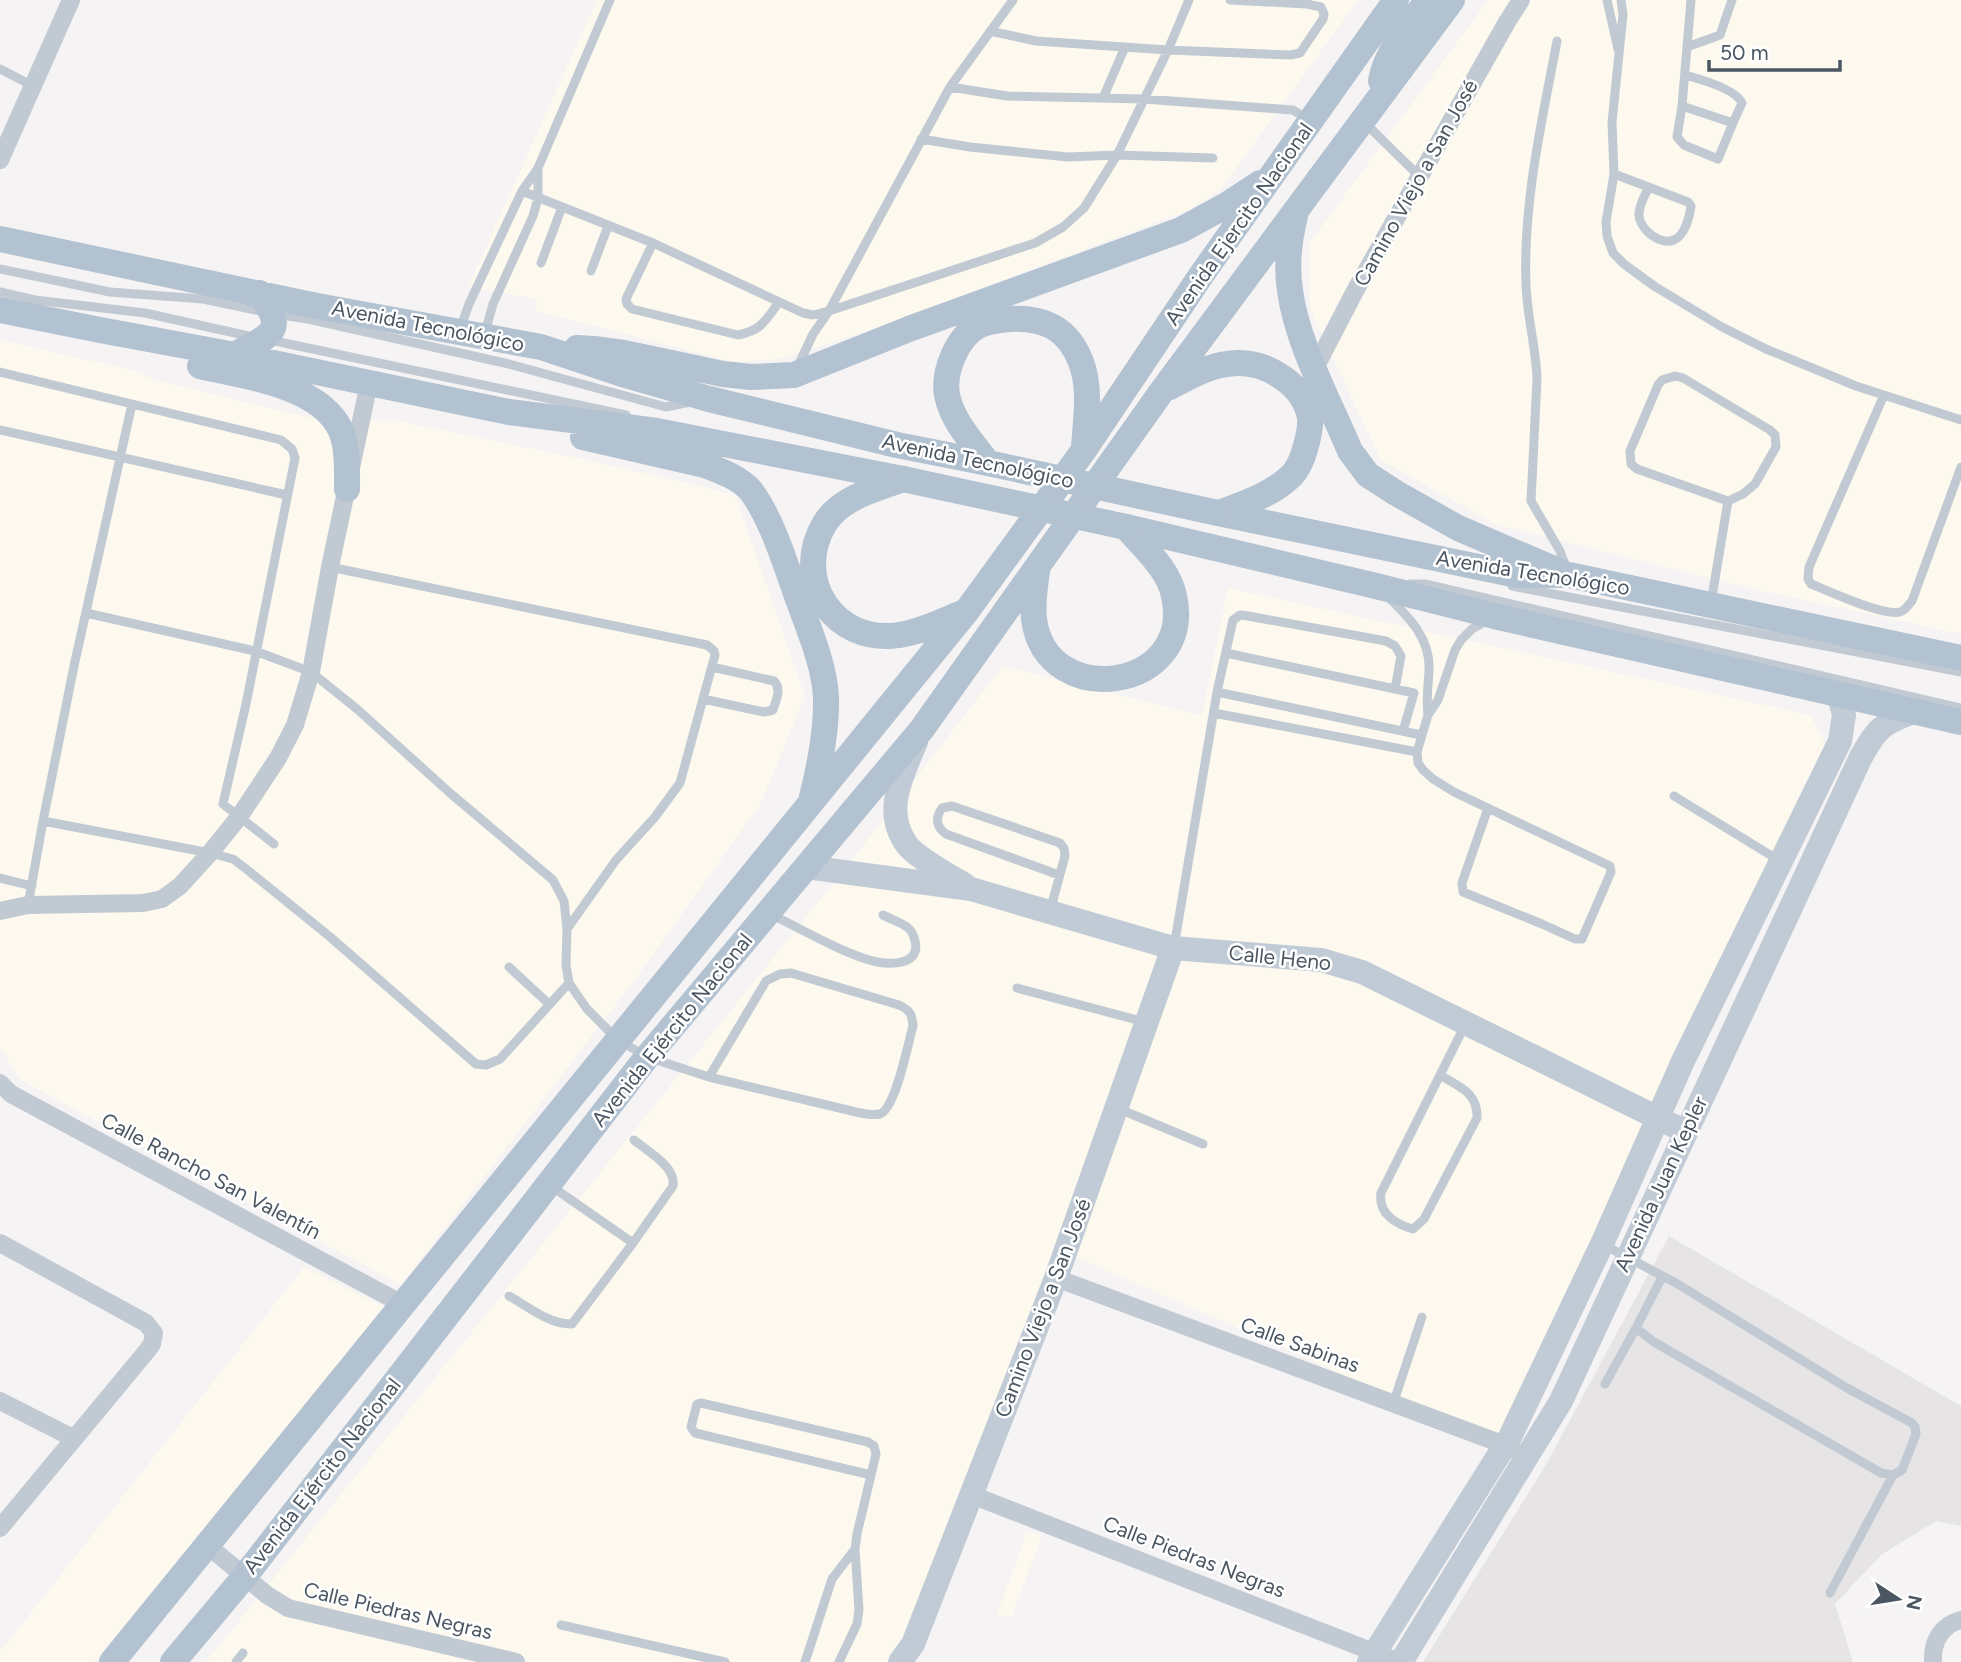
<svg xmlns="http://www.w3.org/2000/svg" width="1961" height="1662" viewBox="0 0 1961 1662" font-family="Figtree,sans-serif">
<rect width="100%" height="100%" fill="#f5f3f3"/>
<!-- commercial -->
<path fill="#fdf9ef" d="M597,0H1358L1221,189L1189,210L861,333L780,359L734,362L535,311L537,299L468,287Z
M1488,0H1961V634L1763,591L1495,524L1381,460L1310,309L1309,244Z
M0,340L132,370L155,380L312,418L399,421L615,466L735,495L805,696L761,803L640,973L401,1285L19,1079L3,1050L0,1049Z
M1228,588L1810,715L1827,747L1504,1445L1058,1249L898,1651L889,1662H206L848,865L1003,666L1202,716Z
M304,1267L386,1308L94,1662H0V1652Z
M1027,1532L1042,1535L1011,1618L997,1614Z"/>
<!-- education -->
<path fill="#e6e4e5" d="M1669,1236L1961,1406V1526L1936,1521L1881,1555L1835,1604L1853,1662H1423L1547,1463Z"/>
<g fill="none" stroke-linecap="round" stroke-linejoin="round">
<!-- lane -->
<path stroke="#c1cad2" stroke-width="9" d="M1607,0L1618,49
M1621,0L1623,15L1612,122L1614,174L1606,222L1607,236L1613,253L1624,264L1654,286L1722,327L1766,349L1856,386L1961,420
M1691,0L1682,106L1677,137L1684,145L1718,159L1733,123
M990,31L1036,41L1168,50L1290,55L1300,53L1323,19L1324,14L1321,7L1307,4L1230,0
M1557,41C1542,121 1523,202 1526,284C1527,317 1536,347 1537,379L1531,501L1560,551L1566,567
M1687,47L1720,35L1732,0
M0,69L33,86
M950,87L1007,96L1144,99L1293,110L1309,120
M1103,98L1125,47
M1682,106L1733,123L1742,103C1736,89 1700,79 1685,75
M1364,122L1420,177
M921,139L970,147L1068,157L1117,155L1213,158
M1614,174L1688,202L1691,206C1690,216 1685,235 1674,240C1659,246 1638,228 1639,213C1640,203 1645,195 1649,187
M522,191L653,243L803,313L813,315L829,311L813,334L798,366
M653,243L626,299L627,304L632,309L738,335C762,330 765,321 779,302
M541,263L562,207
M0,269L110,292L203,299L274,314L308,319L509,364L666,407L690,402
M591,271L608,226
M0,292L35,300L145,313L253,337
M829,311L1035,243L1063,227L1084,208L1117,155L1168,50L1189,0
M829,311L950,87L1013,0
M460,329L469,304L522,191L538,168L610,0
M484,336L493,304L533,216L538,198V168
M270,340L626,415
M0,372L132,404L74,666L43,821L28,905
M1675,376L1683,378L1770,430L1775,435L1776,447L1755,484L1743,494L1728,501L1637,469L1631,464L1630,451L1658,385L1662,380Z
M1884,395L1809,567L1808,579L1811,584C1829,591 1884,617 1900,612C1906,610 1908,605 1912,601L1961,467
M132,404L281,440L292,449L295,458L246,704L223,804L274,844
M0,430L287,495
M330,567L707,645L714,651L715,655L680,783L655,817L616,860L567,929
M1410,584H1425L1961,708
M1512,586L1961,672
M1388,597C1409,617 1431,639 1429,671C1428,687 1426,699 1428,715
M1711,603L1728,501
M86,613L255,651L311,672L357,709L450,793L553,880L564,901L567,929L566,965L569,983L587,1009L617,1039L647,1057L709,1077L852,1111C860,1113 871,1116 880,1114C896,1108 908,1043 913,1026C912,1014 910,1010 899,1005L791,973L780,974L766,981L709,1077
M1486,621L1472,629L1461,640L1455,650L1438,700L1428,715L1417,752L1418,763L1423,770L1433,779L1454,792L1610,866L1611,872L1582,939H1575L1542,924L1463,892L1462,883L1488,808
M1226,653L1414,693L1403,731
M1217,692L1421,735
M703,699L764,712L773,710C776,700 782,689 774,681L712,667
M1214,713L1417,752
M1674,796L1780,861
M43,821L210,853L233,859L250,872L329,936L476,1064L486,1065L500,1059L569,983
M0,878L32,886
M1050,911L1065,856L1064,848L1060,843L952,806L942,808C935,818 936,827 946,834L1059,875
M772,915C802,929 845,955 877,962C893,965 921,964 915,941C914,936 911,930 907,927C900,922 890,919 883,915
M1174,947L1217,692L1233,620L1240,615L1248,616L1386,641L1395,646L1401,656L1395,689
M509,967L549,1004
M1017,988L1145,1022
M1440,1075C1459,1087 1478,1092 1477,1118L1424,1219L1413,1229C1395,1224 1378,1213 1381,1193L1465,1025
M1117,1108L1203,1144
M551,1186L633,1243
M1604,1245L1676,1283L1847,1388L1912,1423L1915,1427L1916,1434L1902,1470L1893,1475L1881,1473L1654,1342L1636,1328L1662,1277
M509,1296C527,1306 550,1325 572,1324L633,1243L673,1186C676,1166 647,1151 634,1140
M1605,1384L1636,1328
M1393,1404L1422,1317
M1830,1593L1893,1475
M561,1625L725,1662
M236,1662L243,1653
M805,1662L832,1579L855,1549
M839,1662L857,1624L859,1610L855,1549L857,1534L876,1454L874,1446L868,1442L701,1403L697,1404L691,1427L695,1433L871,1475"/>
<!-- street -->
<path stroke="#c1cad2" stroke-width="18" d="M0,160L71,0
M1315,368L1355,291L1507,22L1521,0
M0,911L28,905L143,903L162,899L180,886L210,853L239,817L278,758L295,725L311,672L330,567L369,383
M0,1083L11,1094L404,1305
M0,1243L146,1323L154,1333L152,1344L146,1352L0,1528
M1056,1278L1505,1445L1514,1450
M0,1401L73,1438
M972,1495L1399,1662
M207,1545L267,1595L288,1608L516,1662
M1933,1662C1932,1642 1941,1625 1961,1620"/>
<!-- secondary -->
<path stroke="#c1cbd6" stroke-width="24" d="M916,742C903,774 882,811 907,845C916,857 950,876 965,885
M806,867L971,889L1173,948L1321,960L1362,972L1674,1126
M900,1662L913,1644L1056,1278L1173,948
M1369,1662L1510,1437L1602,1244L1683,1061L1840,741L1844,715L1839,696
M1401,1662L1561,1401L1860,759C1876,729 1882,723 1914,712"/>
<!-- primary -->
<path stroke="#b3c2d1" stroke-width="26" d="M1381,81C1386,50 1411,26 1427,0
M1295,216C1289,240 1286,265 1290,290C1296,341 1330,403 1350,451L1368,475L1396,493L1458,528L1561,572
M0,239L317,306L541,347L622,374L709,399L897,445L988,463
M0,310L100,330L235,355L509,412L657,431L903,479
M577,348L594,349L624,353L723,374L751,377L794,375L909,329L1181,230L1225,206L1260,183
M235,355C268,335 290,333 259,293
M200,366C246,377 331,386 344,440C348,456 347,473 347,489
M1170,387C1192,375 1213,363 1239,363C1269,363 1305,386 1310,418C1311,428 1308,439 1305,449C1303,458 1297,471 1290,477C1271,495 1243,504 1219,513
M583,437L705,465C721,471 740,478 751,491C772,519 786,566 798,599C809,630 824,663 826,697C827,731 820,765 812,797
M988,463C973,443 952,421 947,395C943,372 957,337 978,326C988,321 999,320 1009,319C1044,317 1068,328 1081,362C1091,388 1086,419 1084,447
M903,479C877,489 841,497 825,523C791,579 834,645 899,635C922,632 944,620 965,612
M1218,513L1517,575H1569L1961,658
M1126,527L1376,586L1494,616L1961,722
M1037,571C1035,587 1032,603 1034,619C1046,712 1195,691 1174,596C1169,569 1143,547 1126,527
M112,1662L966,612L1084,450L1202,274L1396,0
M173,1662L245,1576L647,1057L922,729L1162,391L1452,0"/>
<!-- primary-bridge -->
<path stroke="#b3c2d1" stroke-width="26" d="M988,463L1218,513
M903,479L1126,527"/>
</g>
<g text-anchor="middle" stroke-width="5" stroke-linejoin="round" paint-order="stroke">
<!-- street labels -->
<g font-size="21" fill="#4a5661" stroke="#fff">
<text transform="translate(1416 183) rotate(-61)" y="7">Camino Viejo a San José</text>
<text transform="translate(1239 224) rotate(-55)" y="7">Avenida Ejercito Nacional</text>
<text transform="translate(428 326) rotate(11)" y="7">Avenida Tecnológico</text>
<text transform="translate(978 461) rotate(12)" y="7">Avenida Tecnológico</text>
<text transform="translate(1533 573) rotate(9)" y="7">Avenida Tecnológico</text>
<text transform="translate(1280 958) rotate(6)" y="7">Calle Heno</text>
<text transform="translate(672 1030) rotate(-51)" y="7">Avenida Ejército Nacional</text>
<text transform="translate(211 1176) rotate(28)" y="7">Calle Rancho San Valentín</text>
<text transform="translate(1661 1184) rotate(-65)" y="7">Avenida Juan Kepler</text>
<text transform="translate(1043 1308) rotate(-69)" y="7">Camino Viejo a San José</text>
<text transform="translate(1300 1345) rotate(20)" y="7">Calle Sabinas</text>
<text transform="translate(322 1476) rotate(-52)" y="7">Avenida Ejército Nacional</text>
<text transform="translate(1194 1557) rotate(21)" y="7">Calle Piedras Negras</text>
<text transform="translate(398 1611) rotate(13)" y="7">Calle Piedras Negras</text>
</g>
</g>
<!-- north arrow -->
<g transform="translate(1898 1599) rotate(102)" stroke="#ffffff" stroke-width="5" paint-order="stroke">
<path d="M0-5L12 26L0 18L-12 26Z" fill="#4a5661"/>
<text y="-10" font-size="19" font-weight="bold" text-anchor="middle" fill="#4a5661">N</text>
</g>
<!-- scale -->
<path d="M1709 60v10h131v-10" fill="none" stroke="#4a5661" stroke-width="3.5"/>
<text x="1720" y="60" font-size="21" fill="#4a5661" stroke="#ffffff" stroke-width="5" paint-order="stroke">50 m</text>
</svg>
